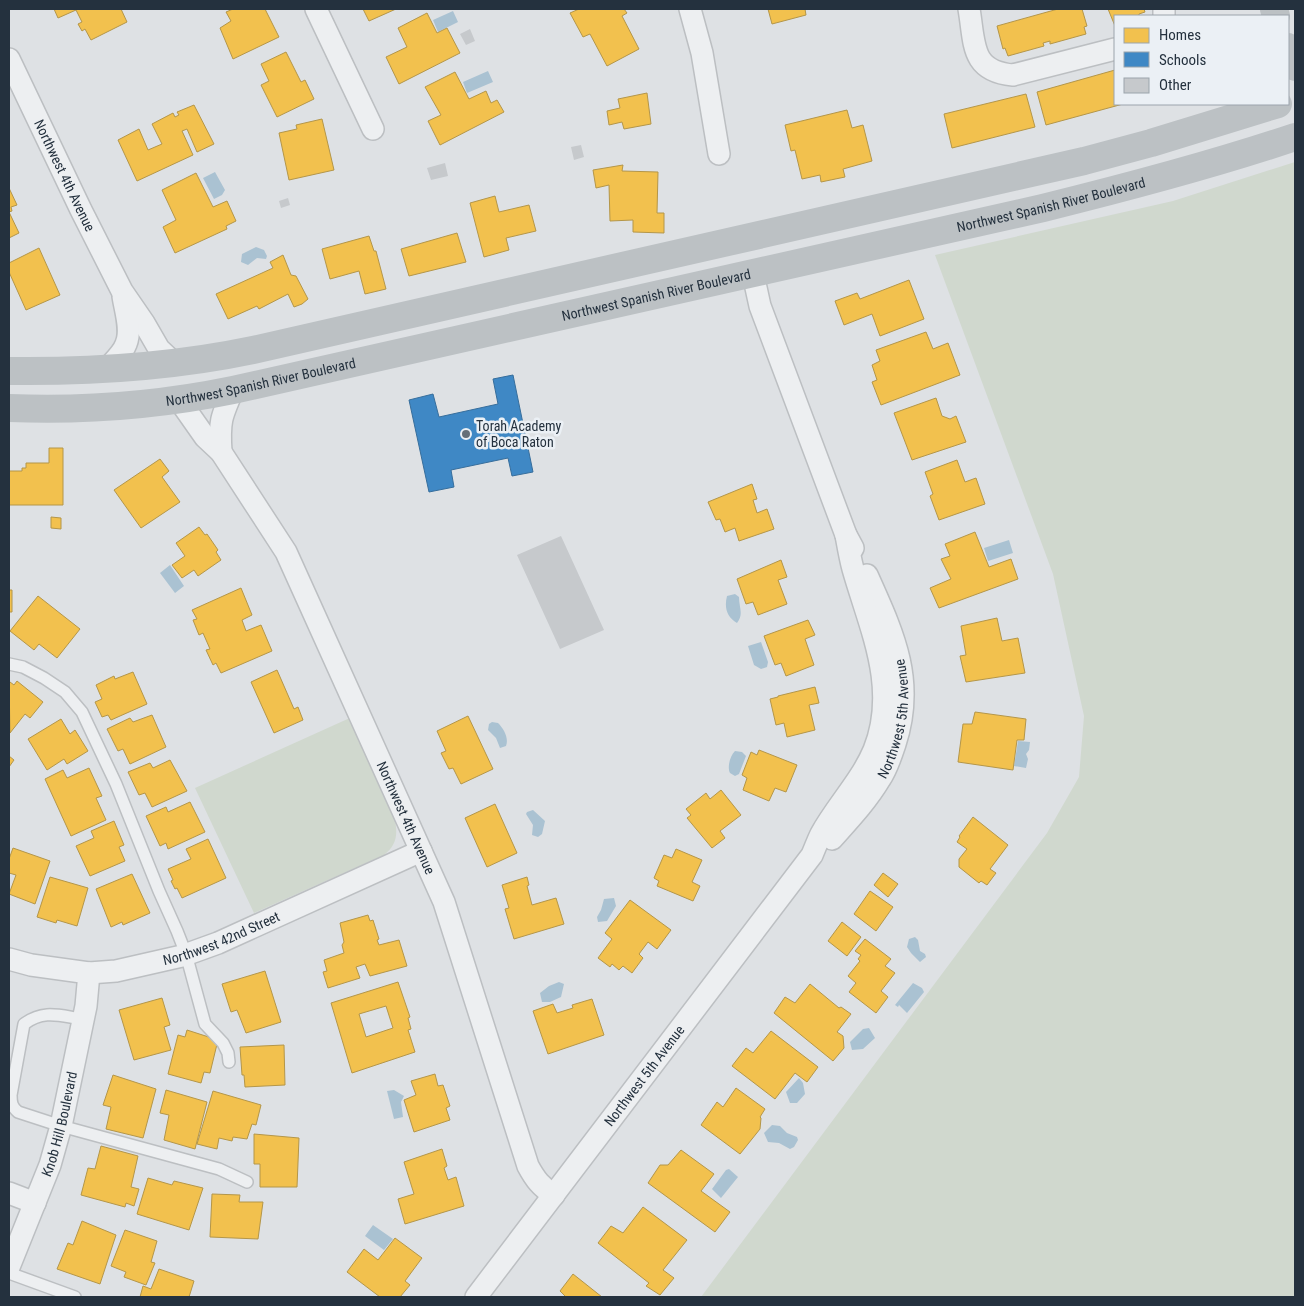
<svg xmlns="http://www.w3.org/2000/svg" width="1304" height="1306" viewBox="0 0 1304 1306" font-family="'Roboto Condensed',sans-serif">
<rect width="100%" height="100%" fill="#dee1e4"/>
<!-- green -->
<path fill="#d0d8ce" d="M1295,162V1297H701L1047,833L1079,777L1084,716L1053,574L935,255L1173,201Z
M352,717L395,820C398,836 396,845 384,855L254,913L195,788Z"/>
<!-- water -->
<path fill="#aac2d2" d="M453,11L458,22L438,32L433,20Z
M488,71L493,82L467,93L463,82Z
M215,172L225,190L222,195L214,199L203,178Z
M256,247L264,250L267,256L266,259L257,258L248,265L241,262L242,254Z
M1009,540L1013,553L988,561L984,548Z
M170,565L184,586L175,593L160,573Z
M735,594L739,597C739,608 744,614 737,623C727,617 724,608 727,596Z
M761,642L768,662L767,667L761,669L754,665L748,646Z
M492,722L498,723C504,729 509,738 506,746L500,748L496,738L488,730L489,724Z
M1018,741L1030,742L1029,750L1026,754L1028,759L1026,768L1014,766Z
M735,751L742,752L746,756L739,774L735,776L730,773C727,767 730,756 735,751Z
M533,810L545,821L542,834L538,837L532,835L533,825L526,814L527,812Z
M614,898L616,906L607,921L598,922L597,917L601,910L604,899Z
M915,937L918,940L920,951L925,954L926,957L920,962L911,953L907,947L909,939Z
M559,982L564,984L561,997L550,1002H542L540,993L549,986Z
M913,983L922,988L924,992L907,1013L899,1005L898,1007L895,1005Z
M869,1028L875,1038L863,1049L852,1050L850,1042L863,1029Z
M799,1078L803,1083L805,1094L797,1103H790L786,1092Z
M394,1090L404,1096L401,1102L403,1117L394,1119L387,1091Z
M772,1125L780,1126L787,1133L797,1137L798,1140L794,1147L790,1149L779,1143L768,1142L764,1133Z
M729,1169L738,1177L721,1198L712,1189L726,1170Z
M373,1225L393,1239L384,1250L365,1236Z"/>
<!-- homes -->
<path fill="#f2c14e" stroke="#b49649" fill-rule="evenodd" d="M54,9H121L127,22L91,40L85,29L82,31L78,24L82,22L76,10L58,18Z
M233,9H265L279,37L233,59L220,28L231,21L226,12Z
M363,9H396L369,21Z
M579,9H624L627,13L622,16L639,49L607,66L590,34L583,37L570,13Z
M768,9H805L806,15L772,24Z
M1058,9H1082L1087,26L1084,27L1086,34L1050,44V41L1043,43L1044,46L1008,56L1005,48L1003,49L997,26Z
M1108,9H1144L1145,12L1139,14V16H1115V26Z
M427,13L437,33L447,28L460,53L399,84L386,57L407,47L398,28Z
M286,52L301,82L305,80L314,99L277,117L261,85L269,81L261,64Z
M1115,70V104H1123L1046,125L1037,92Z
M455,72L469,99L486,91L491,103L497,100L504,112L440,145L428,121L441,115L425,87Z
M647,93L651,124L624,129L622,122L609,125L607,111L620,108L618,99Z
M1026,94L1035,127L952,148L944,114Z
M194,105L214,144L197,152L187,129L182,131L193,155L137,181L118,140L139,129L148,150L162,144L152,124L173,113L175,117L179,115L177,112Z
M847,110L852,128L863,125L872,161L843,169L845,177L821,182L820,175L802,179L795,150L791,151L785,125Z
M322,119L334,170L289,180L279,133L297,129L296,125Z
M623,165L622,171L658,172L657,213H664V233L633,232V220L610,221L609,185L596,188L593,170Z
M196,173L213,207L227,201L236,221L226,226L227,229L175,253L163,227L176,220L162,190Z
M9,188L17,205L11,207L12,211L9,212Z
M495,196L499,212L529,205L536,231L506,238L509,250L484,257L470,203Z
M9,212L19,233L9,238Z
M457,233L466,262L409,276L401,249Z
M369,236L374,251H376L386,289L365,294L359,271L330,279L322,249Z
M39,248L60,295L26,310L9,272V263Z
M283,255L291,275L296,276L308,299L302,304L294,307L288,294L259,309L257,306L228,319L216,294L273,268L270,262Z
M909,280L924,319L880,336L872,314L844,325L835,301L857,293L860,299Z
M926,332L933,349L948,343L960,375L881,405L872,382L877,380L872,365L880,361L876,350Z
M936,398L942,416L950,419L956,416L966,442L912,460L894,413Z
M49,448H63V505H9V471H22V468H26V463H49Z
M160,459L169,471L162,477L180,502L141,528L114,490Z
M957,460L965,482L976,478L985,504L939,520L930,496L933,494L925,472Z
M752,484L757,499L753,500L757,513L767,509L774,529L739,541L735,528L725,532L720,519L716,520L708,502Z
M51,517L61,518V529L51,528Z
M199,527L205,535L207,534L218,550L216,552L221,560L198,576L194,570L182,578L172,565L185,556L176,543Z
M975,532L989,567L1011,559L1018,579L939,608L930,588L951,579L941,559L950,556L945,544Z
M781,560L787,577L778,580L787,604L758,615L753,602L746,604L737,579Z
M241,588L252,615L242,620L246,631L261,625L272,651L221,673L216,663L213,665L206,650L210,649L203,633L199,635L193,620L197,619L192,610Z
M9,590H12V612H9Z
M38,596L80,629L57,658L39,644L34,650L10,631Z
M997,618L1002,641L1018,638L1025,673L966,682L960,656L966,655L961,626Z
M808,620L815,635L805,639L814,665L786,676L781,663L775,665L764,636Z
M277,670L294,709L298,707L303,720L274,733L251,682Z
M133,672L147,704L111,720L108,715L102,717L95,702L102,699L96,685L114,676L115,679Z
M17,681L43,702L30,718L25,714L10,733L9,683L10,682L14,685Z
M815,687L819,703L809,705L815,730L787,737L784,723L776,725L770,699L778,697V696Z
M975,712L1026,719L1024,740H1017L1013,770L958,762L963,724H972Z
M152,715L166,747L130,764L123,749L118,751L107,729L130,718L133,722Z
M468,716L493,769L461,784L453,768L449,769L441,753L446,751L437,731Z
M61,719L70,734L75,730L88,751L67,764L64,759L47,770L28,739Z
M759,750L797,765L786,792L775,788L769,801L743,790L747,778L742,775L751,752L757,755Z
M9,756L14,760L9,767Z
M170,760L187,791L152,807L145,793L139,795L128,772L150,763L153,768Z
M89,768L102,796L96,798L106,820L71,836L45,779L63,770L67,778Z
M721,790L741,815L720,831L725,838L712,848L687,818L691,815L686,809L706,793L710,799Z
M190,802L205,832L168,849L166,843L160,846L146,816L166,807L168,812Z
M495,804L517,853L487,867L465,818Z
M973,817L1008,845L990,869L996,873L987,885L981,881L979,883L959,867V859L967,849L957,842L960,837L959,836Z
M114,821L124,845L119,847L125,861L90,876L76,846L94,838L91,831Z
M208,839L226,878L182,898L177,888L175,889L171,881L173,880L168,869L191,859L186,849Z
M13,848L50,861L35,904L9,894L16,875L9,873V859Z
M676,849L702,860L692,882L700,886L693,901L657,886L659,881L654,878L664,855L672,858Z
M883,873L898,884L888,897L874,885Z
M132,874L150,913L123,925L122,922L111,927L96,889Z
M50,877L88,888L77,926L57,920L56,923L37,917Z
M527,877L529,885L527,886L532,905L556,898L564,924L514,939L505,909L509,908L502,885Z
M870,891L893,907L876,931L854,914Z
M630,900L671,930L657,949L648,942L639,954L643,958L632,973L623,966L619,970L612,964L610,967L598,958L612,939L605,933Z
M368,915L370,921L373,920L379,939L377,940L379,945L399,940L407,966L370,976L365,964L356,967L360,978L328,988L323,972L327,971L324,960L344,953L342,945L344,942L340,923Z
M842,922L861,937L847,956L828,941Z
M865,939L891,959L885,966L895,973L881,991L888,997L876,1013L849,992L856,983L848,976L860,961L858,959L861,955L855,951Z
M265,971L281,1022L246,1033L237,1010L231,1012L222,984Z
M398,982L410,1017L408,1018L411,1029L408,1030L415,1052L352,1073L331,1003ZM386,1006L393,1028L366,1037L359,1014Z
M810,984L839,1008L841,1007L851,1014L837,1032L843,1036L844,1048L833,1061L774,1013L785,997L795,1003Z
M162,998L170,1025L164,1027L171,1050L134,1060L119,1010Z
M592,999L604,1035L548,1054L533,1011L553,1004L557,1013L573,1008L572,1005Z
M187,1030L218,1040L210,1073L204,1072L201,1083L168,1074L178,1035L185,1037Z
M771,1031L818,1067L807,1082L795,1073L775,1099L732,1066L746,1048L753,1053Z
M284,1045L285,1085L245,1087L244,1075H242L240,1047Z
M435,1074L438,1086L443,1085L450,1106L446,1108L450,1120L414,1132L404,1100L416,1095L411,1081Z
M113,1075L156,1089L143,1138L106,1129L111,1107L103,1105Z
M736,1088L765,1109L760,1117L761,1118L760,1129L740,1154L701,1125L717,1102L723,1107Z
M166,1090L207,1102L195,1149L164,1140L169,1115L160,1113Z
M213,1091L261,1105L256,1125L252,1124L247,1139L233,1137L232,1141L219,1138L217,1149L197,1144Z
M254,1134L299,1138L297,1187H260V1164H254Z
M101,1146L138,1156L131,1187L139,1189L134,1206L126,1203L125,1207L81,1195L88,1168L95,1169Z
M442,1149L447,1166L444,1168L448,1180L456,1177L464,1206L405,1224L398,1199L414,1194L404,1162Z
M681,1150L714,1174L701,1191L730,1212L715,1232L648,1183L660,1165H668Z
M148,1178L172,1185L174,1181L203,1188L189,1230L137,1214Z
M212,1194L240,1195L239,1202H263L258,1239L210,1237Z
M643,1207L687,1240L663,1270L674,1278L660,1295L646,1286L649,1283L598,1243L611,1226L623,1233Z
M82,1221L116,1235L100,1284L57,1269L68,1243L73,1245Z
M125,1230L157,1241L151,1262L155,1263L146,1285L124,1277L126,1272L111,1266Z
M395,1238L422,1258L405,1281L410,1285L400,1297H380L347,1272L364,1249L378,1260Z
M159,1269L194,1281L189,1297H140L143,1286L151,1289Z
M573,1274L602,1297H564L565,1296L560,1291Z"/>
<!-- schools -->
<path fill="#3f88c5" stroke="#376e9c" d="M513,375L533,472L512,476L508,458L451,470L454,487L429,492L409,400L433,394L439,417L498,404L493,379Z"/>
<!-- building -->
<path fill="#c6c9cc" d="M470,29L475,41L466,45L460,34Z
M581,145L584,157L574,160L571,147Z
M445,163L448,176L431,180L427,168Z
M288,198L290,205L281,208L279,201Z
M561,536L604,630L560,649L517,555Z"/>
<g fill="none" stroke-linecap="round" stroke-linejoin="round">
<defs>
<path id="lane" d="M9,664L23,667L44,678L65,692L82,712L116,784L159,891L177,931L186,954L205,1024L223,1043L228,1053L229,1062
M83,1019C60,1016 44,1009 24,1024L11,1095C11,1103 12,1107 18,1112L61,1126L219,1169L247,1182
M9,1273L75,1297"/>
<g id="street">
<path d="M316,9L373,129"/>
<path d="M690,9L702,53L719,154"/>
<path d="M969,9C975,43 970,71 1013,75L1115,49"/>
<path d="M1164,9V16"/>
<path id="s1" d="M9,59L81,210L122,291L144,323L159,349L175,364"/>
<path d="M753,274L760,306L846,535L853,548"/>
<path d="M107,369C113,362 123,353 126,344C132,330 125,310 123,296"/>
<path id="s2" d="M179,400L205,437L221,452L286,552L300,583L444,902L528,1166C535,1179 541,1187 554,1195"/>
<path d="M221,452C219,422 221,417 233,390"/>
<path id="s3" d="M832,839C849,820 867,801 880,779C887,769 891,756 895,744C916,680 893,633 867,575"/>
<path id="s4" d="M9,959L31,965L89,973L116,971L182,956L218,943L421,851"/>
<path d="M9,1193L35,1203"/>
<path id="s5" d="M9,1267L50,1165L61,1126L86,1006L89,973"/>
<path id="s6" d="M476,1297L812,855C815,848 818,840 821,834C837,805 861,781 874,750C899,687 870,629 853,569C850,558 848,546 846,535"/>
</g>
</defs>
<!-- lane casing -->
<use href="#lane" stroke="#bcbfc2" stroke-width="14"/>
<!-- street casing -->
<use href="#street" stroke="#bcbfc2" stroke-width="24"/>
<!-- lane -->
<use href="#lane" stroke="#edeff1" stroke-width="11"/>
<!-- street -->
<use href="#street" stroke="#edeff1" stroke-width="21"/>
<!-- secondary -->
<g stroke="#bcc1c4" stroke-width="28">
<path d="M1274,9L1276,16"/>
<path d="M1288,47L1295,67"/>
<path d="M9,371C91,372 172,367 253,350L1084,161L1151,143L1278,104"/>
<path id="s7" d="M9,408C84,411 160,405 233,390L1043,208C1128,187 1212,165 1295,137"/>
</g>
</g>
<!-- markers -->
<circle fill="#656f78" stroke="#ebf0f5" stroke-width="2" cx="466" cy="434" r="5"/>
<g text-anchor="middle" stroke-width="5" stroke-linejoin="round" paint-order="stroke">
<!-- street labels -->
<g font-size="14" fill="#24313e" stroke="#ebf0f5">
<text dy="5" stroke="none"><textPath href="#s1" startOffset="129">Northwest 4th Avenue</textPath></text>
<text dy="5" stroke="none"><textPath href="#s7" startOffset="1064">Northwest Spanish River Boulevard</textPath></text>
<text dy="5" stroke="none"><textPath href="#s7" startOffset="659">Northwest Spanish River Boulevard</textPath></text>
<text dy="5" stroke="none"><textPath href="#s7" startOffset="254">Northwest Spanish River Boulevard</textPath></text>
<text dy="5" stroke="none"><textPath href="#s3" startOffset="140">Northwest 5th Avenue</textPath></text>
<text dy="5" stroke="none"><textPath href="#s2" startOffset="478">Northwest 4th Avenue</textPath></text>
<text dy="5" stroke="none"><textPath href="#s4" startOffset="219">Northwest 42nd Street</textPath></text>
<text dy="5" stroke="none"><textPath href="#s6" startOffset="278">Northwest 5th Avenue</textPath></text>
<text dy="5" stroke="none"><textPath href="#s5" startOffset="152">Knob Hill Boulevard</textPath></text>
</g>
<!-- poi labels -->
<g font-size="14" fill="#24313e" stroke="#ebf0f5" text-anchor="start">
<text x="476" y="431">Torah Academy<tspan x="476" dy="16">of Boca Raton</tspan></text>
</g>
</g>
<!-- border -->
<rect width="1304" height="1306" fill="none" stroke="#24313e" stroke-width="20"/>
<!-- legend -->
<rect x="1114" y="15" width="175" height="90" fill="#ebf0f5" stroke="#9ba4ac"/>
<rect x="1124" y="28" width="25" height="15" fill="#f2c14e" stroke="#9ba4ac"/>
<text x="1159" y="40" font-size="15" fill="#24313e">Homes</text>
<rect x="1124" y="52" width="25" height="15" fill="#3f88c5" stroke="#9ba4ac"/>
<text x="1159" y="65" font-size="15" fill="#24313e">Schools</text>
<rect x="1124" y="78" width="25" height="15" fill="#c6c9cc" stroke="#9ba4ac"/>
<text x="1159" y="90" font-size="15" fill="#24313e">Other</text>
</svg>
